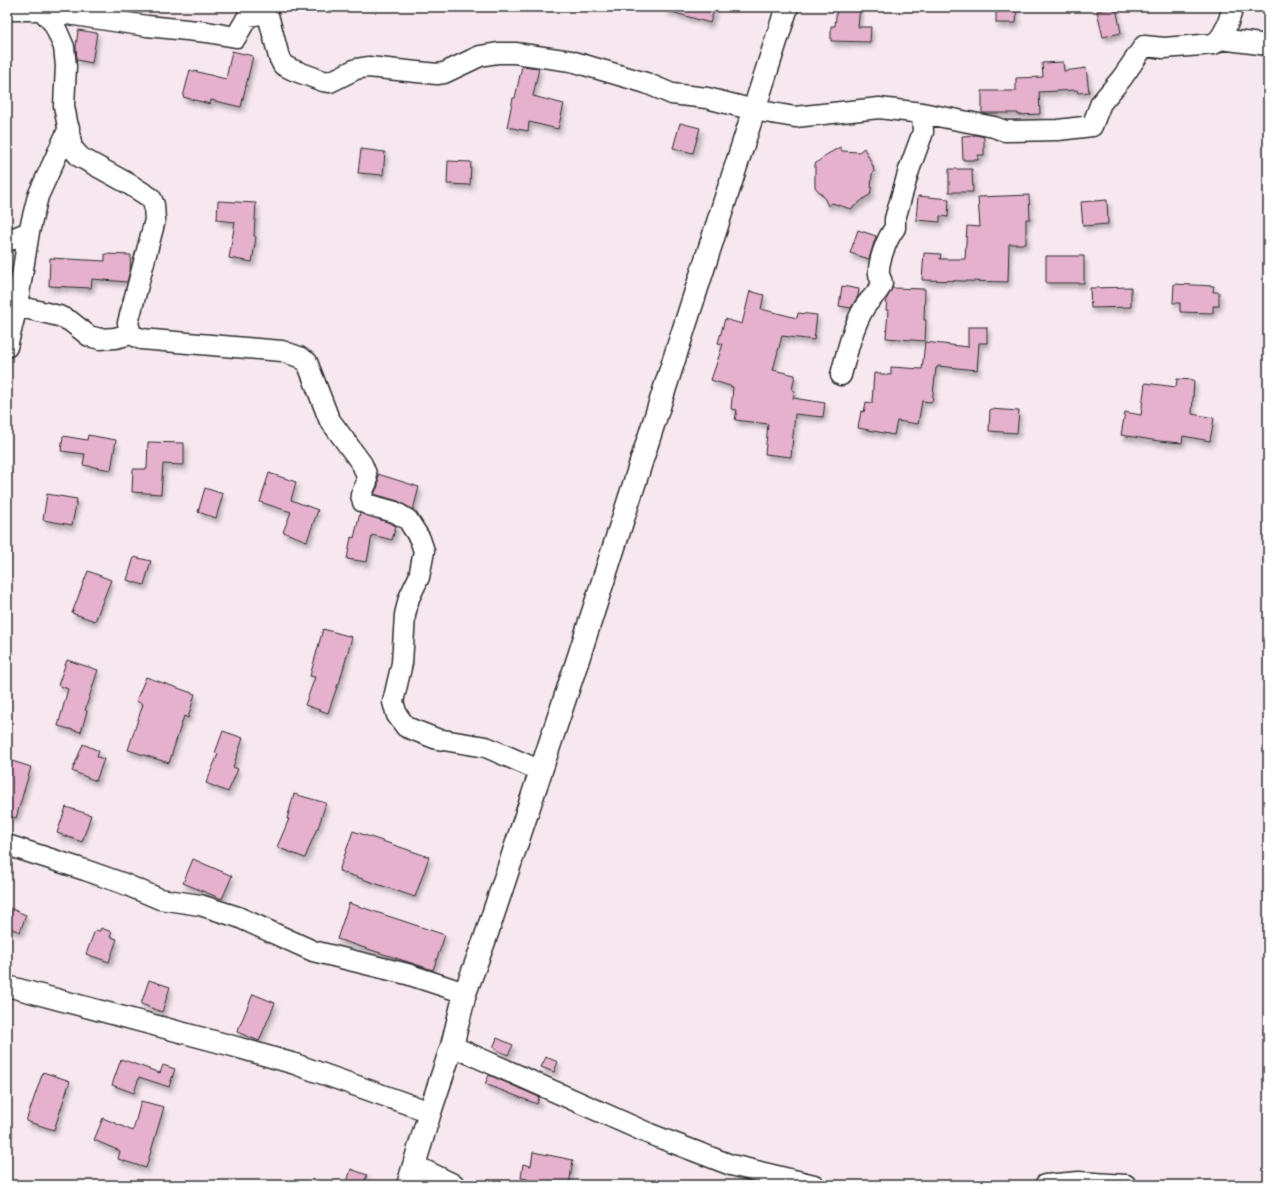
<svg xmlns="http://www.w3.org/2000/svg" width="1275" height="1192" viewBox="0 0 1275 1192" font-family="'Balsamiq Sans',sans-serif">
<defs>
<filter id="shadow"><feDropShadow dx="2.5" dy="4.5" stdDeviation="2" flood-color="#0004"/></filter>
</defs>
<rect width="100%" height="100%" fill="#f7e8f0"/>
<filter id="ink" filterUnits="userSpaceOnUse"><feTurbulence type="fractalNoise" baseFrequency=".025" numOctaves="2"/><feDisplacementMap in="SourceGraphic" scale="8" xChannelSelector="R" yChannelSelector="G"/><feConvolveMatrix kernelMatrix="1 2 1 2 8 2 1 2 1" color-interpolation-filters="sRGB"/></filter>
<g filter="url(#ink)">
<!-- building -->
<path fill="#e5b1cd" stroke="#2b2b2b" filter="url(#shadow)" d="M666,7H715L710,23L665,10Z
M837,7H860L858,27H871L870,42L831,41V26H835Z
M996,7H1017L1016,23H996Z
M1116,7L1121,33L1103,37L1097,11Z
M78,30L97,33L92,63L77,60L76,47Z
M232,51L253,56L241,107L211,100L210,104L183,97L190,70L226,79Z
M1063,62L1064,71L1086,68L1089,92L1078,93L1077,90L1039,92L1040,114L1018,115V113H982V91H1016V78L1043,77L1042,63Z
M522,66L539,68L533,96L564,104L558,129L529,122L528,131L507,127L513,98H515Z
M680,123L700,128L693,153L673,148Z
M976,135L984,137V155H978V160H963L962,136Z
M840,147L842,151L859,152L864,148L873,166L874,172L872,174L871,190L870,195L866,197L851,209L832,203L828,206L824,197L815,187V164L826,155Z
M361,149L385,152L383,175L358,173Z
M448,161L471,162L470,185L447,184Z
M949,169H972L973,192H949Z
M1029,195L1030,219H1026V244H1009L1008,282L922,280L924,253L941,254L940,259H965L967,226L980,227L978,197Z
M918,196L949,199L948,217L940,216V222L916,220Z
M1107,200L1108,224L1083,226L1081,202Z
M218,201L256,203L254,236L256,237L252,262L229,258L235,222L217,220Z
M858,230L876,236L869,259L850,253Z
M105,254L131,255L130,271L127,282L92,279L91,288L49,286L50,258L105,261Z
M1046,256H1084V283H1046Z
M1174,284L1214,286L1213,292H1219V306H1213V313L1180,312V303H1173Z
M842,286L859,289L858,296L851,308L839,306Z
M1131,287V307L1091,308L1090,288Z
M892,288L925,289L924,320H926L925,341L886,338L888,310H886L887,298Z
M750,291L764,295L761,309L797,318L798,313L817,315L814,340L782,336L773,370L795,375L792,390L795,391L793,398L825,403L823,417L795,414L791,457L765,454L768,424L735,420L737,410L731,409L733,387L711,380L723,344L718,343L725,319L742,324Z
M968,327H987V343H979L977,370L938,366L937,368H936L932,402L922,401L918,424L897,421L894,435L858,428L861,411L864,412L866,402L872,403L874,373L891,375V367L922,369L925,342L968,347Z
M1177,379L1194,380L1192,414L1214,418L1210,441L1183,436L1182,443L1159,441L1121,435L1125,412L1141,415L1145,383L1176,387Z
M990,409L1019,411L1017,433L989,431Z
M88,435L116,440L111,470L83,465L85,454L61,451L63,436L87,440Z
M148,442L184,443V465L163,464L161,494L132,492L133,469H147Z
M269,473L296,482L291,500L318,510L307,541L283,532L291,512L260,502Z
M378,474L419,487L413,510L398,501L374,494L378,486Z
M205,488L223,494L216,518L198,512Z
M47,494L77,499L72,525L43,520Z
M360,513L390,523L396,526L392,540L372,535L367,562L347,559L351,537L354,538Z
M134,557L151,561L144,585L127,580Z
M88,571L111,580L95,621L72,613Z
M323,629L352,637L339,684H338L328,713L305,705L315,677L310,676Z
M67,660L98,670L85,710L87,711L81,732L58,726L68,689L58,685Z
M146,677L195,694L188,718L184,716L169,763L128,750L143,704L136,701Z
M223,731L243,738L233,767L238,769L228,792L206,783L218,754L215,753Z
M83,744L99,751L97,757L104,759L96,781L72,771Z
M9,760L31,767L16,818L7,815V769Z
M294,794L326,803L318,828H317L305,858L277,847L289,819H287Z
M66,807L91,815L82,842L57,833Z
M353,831L429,857L415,897L339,871Z
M193,859L232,876L222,899L183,883Z
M349,903L445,935L433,970L337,939Z
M7,907L26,915L20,932L7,927Z
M101,928L112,932L110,937L117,939L109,962L86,954L95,930L100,931Z
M149,980L170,987L162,1012L141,1004Z
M253,994L275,1003L259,1041L237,1032Z
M497,1038L513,1045L508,1055L493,1048Z
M546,1057L558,1062L554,1072L541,1067Z
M121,1059L160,1073L163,1065L175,1069L169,1087L139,1077L134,1093L112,1085Z
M43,1072L70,1081L54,1130L26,1121Z
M489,1075L539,1097L537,1104L485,1084Z
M141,1101L164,1107L146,1168L118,1159L120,1151L94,1140L103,1118L133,1131Z
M533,1152L573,1160L569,1185H526L527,1179L521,1178L523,1164L531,1166Z
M351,1169L367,1175L363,1185H346Z"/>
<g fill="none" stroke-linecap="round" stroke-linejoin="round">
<defs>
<path id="minor" d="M39,7L54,24L64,47L66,66L64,106L72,148L80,157L129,184L151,198L154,205L155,220L128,323L131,334
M7,10H41L147,26L207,32L236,37L248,16L261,14L268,15L279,57L283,65L293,70L323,81L330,82L356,69L368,67L437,74L444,73L480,56L498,53H515L571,61L646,83L672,94L707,98L754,110L795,117L879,108L922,113L994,127L1005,131L1058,130L1092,126L1101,103L1122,78L1144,46L1164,48L1214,44C1225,36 1229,20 1233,7
M1220,39L1268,45
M29,232L17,306L59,316L70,321L89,336L100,339L115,338L131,334L141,339L282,351L299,357L307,362L329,419L362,464L366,474L367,482L361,495L363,502L369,505L395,512L408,520L420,539L424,551L419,577L409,598L405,615L402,663L393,702L397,715L406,727L437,739L486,747L541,771
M7,241L29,232L38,196L69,128
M7,347L17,306
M841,375C847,352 852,329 864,308C868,301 881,290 882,283C882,280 879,277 879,274C878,261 887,238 895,228V219L909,170L923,132L922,113
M7,845L85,870L122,883L160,899L200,905L238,917L313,951L407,974L465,993
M7,986L229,1045L295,1064L430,1112
M452,1046L650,1134L731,1165L814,1185
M414,1165L455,1185
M1045,1185L1079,1182L1126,1185"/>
<path id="major" d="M408,1185L430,1112L452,1046L465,993L485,939L579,656L787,7"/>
</defs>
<!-- minor casing -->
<use href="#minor" stroke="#2b2b2b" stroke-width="23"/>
<!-- major casing -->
<use href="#major" stroke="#2b2b2b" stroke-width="25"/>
<!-- minor -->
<use href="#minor" stroke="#fff" stroke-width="20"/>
<!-- major -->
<use href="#major" stroke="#fff" stroke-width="22"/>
</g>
</g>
<!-- margin -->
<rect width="1275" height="1192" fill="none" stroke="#fff" stroke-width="24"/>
<rect x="12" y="12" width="1251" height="1168" fill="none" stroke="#2b2b2b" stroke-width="1.5" filter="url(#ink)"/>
</svg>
